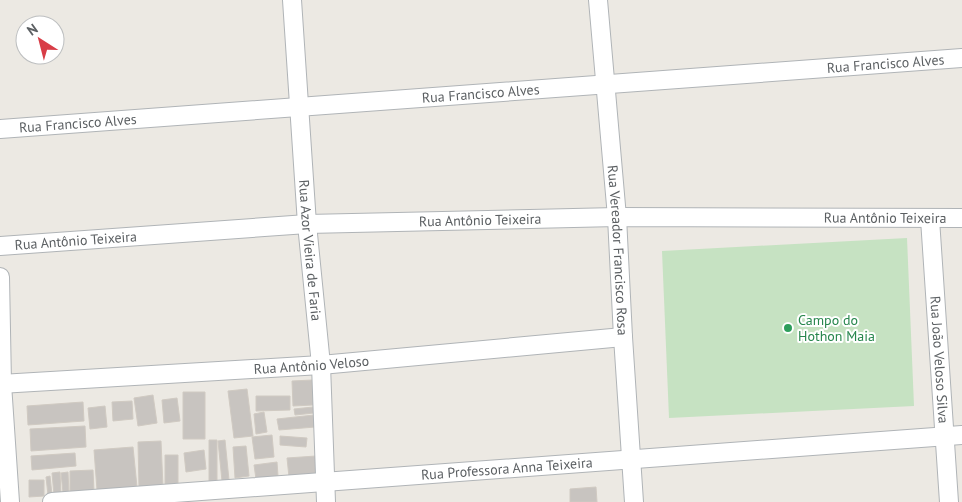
<svg xmlns="http://www.w3.org/2000/svg" width="962" height="502" viewBox="0 0 962 502" font-family="'PT Sans',sans-serif">
<rect width="100%" height="100%" fill="#ece9e3"/>
<!-- green -->
<path fill="#c6e2c2" d="M907,238L914,406L669,418L662,251Z"/>
<!-- building -->
<path fill="#c8c4c0" stroke="#d0cac2" d="M312,380L313,405L293,406L292,381Z
M247,389L253,436L234,438L228,391Z
M183,392H205V439H183Z
M153,395L157,423L138,426L134,398Z
M256,396H290V410L256,411Z
M177,398L180,421L164,423L162,400Z
M132,401L133,419L113,421L112,402Z
M83,402L84,421L28,425L27,406Z
M105,406L107,427L90,429L88,408Z
M313,407L314,413L295,415L294,409Z
M264,412L267,432L256,434L254,414Z
M314,415L315,427L279,430L277,419Z
M85,426L86,447L31,451L30,429Z
M272,435L274,457L255,459L252,437Z
M280,436L307,438L306,447L280,445Z
M209,440H217V483H209Z
M225,440L229,480L222,481L218,441Z
M161,441L163,487L139,488L138,442Z
M246,446L249,476L235,478L233,447Z
M133,447L137,487L97,490L94,450Z
M204,450L206,469L186,472L184,453Z
M75,453L76,466L32,470L31,456Z
M165,455H178V484H165Z
M316,456L317,474L289,477L287,458Z
M277,462L278,476L256,479L254,465Z
M93,470L94,492L70,493V471Z
M60,472L61,494L54,495L52,473Z
M68,472L69,493H63L61,473Z
M50,476L52,495H48L46,477Z
M29,480H44V496L29,497Z
M596,487L597,502H570V489Z"/>
<g fill="none" stroke-linecap="round" stroke-linejoin="round">
<defs>
<g id="street">
<path id="s1" d="M292,0L307,224L321,365L326,502"/>
<path id="s2" d="M598,0L617,217L623,337L634,502"/>
<path id="s3" d="M0,129L962,58"/>
<path id="s4" d="M930,219L949,502"/>
<path id="s5" d="M0,246L307,224L617,217L962,218"/>
<path d="M0,277L2,384L10,502"/>
<path id="s6" d="M0,384L321,365L623,337"/>
<path id="s7" d="M52,502L962,435"/>
</g>
</defs>
<!-- street casing -->
<use href="#street" stroke="#b0b4b7" stroke-width="20"/>
<!-- street -->
<use href="#street" stroke="#fff" stroke-width="18"/>
</g>
<!-- markers -->
<circle fill="#2e9e5b" stroke="#fff" stroke-width="2" cx="788" cy="328" r="5"/>
<g text-anchor="middle" stroke-width="4" stroke-linejoin="round" paint-order="stroke">
<!-- street labels -->
<g font-size="14" fill="#5b5f62" stroke="#fff">
<text dy="5" stroke="none"><textPath href="#s3" startOffset="888">Rua Francisco Alves</textPath></text>
<text dy="5" stroke="none"><textPath href="#s3" startOffset="482">Rua Francisco Alves</textPath></text>
<text dy="5" stroke="none"><textPath href="#s3" startOffset="78">Rua Francisco Alves</textPath></text>
<text dy="5" stroke="none"><textPath href="#s5" startOffset="886">Rua Antônio Teixeira</textPath></text>
<text dy="5" stroke="none"><textPath href="#s5" startOffset="481">Rua Antônio Teixeira</textPath></text>
<text dy="5" stroke="none"><textPath href="#s5" startOffset="76">Rua Antônio Teixeira</textPath></text>
<text dy="5" stroke="none"><textPath href="#s1" startOffset="251">Rua Azor Vieira de Faria</textPath></text>
<text dy="5" stroke="none"><textPath href="#s2" startOffset="251">Rua Vereador Francisco Rosa</textPath></text>
<text dy="5" stroke="none"><textPath href="#s4" startOffset="141">Rua João Veloso Silva</textPath></text>
<text dy="5" stroke="none"><textPath href="#s6" startOffset="312">Rua Antônio Veloso</textPath></text>
<text dy="5" stroke="none"><textPath href="#s7" startOffset="456">Rua Professora Anna Teixeira</textPath></text>
</g>
<!-- leisure labels -->
<g font-size="14" fill="#27864d" stroke="#fff" text-anchor="start">
<text x="798" y="325">Campo do<tspan x="798" dy="16">Hothon Maia</tspan></text>
</g>
</g>
<!-- north arrow -->
<g transform="translate(40 40) rotate(324)"><circle r="24" fill="#ffffff" stroke="#bdbfc0"/>
<path d="M0-4L9 19L0 12L-9 19Z" fill="#d83d47"/>
<text y="-8" font-size="14" font-weight="bold" text-anchor="middle" fill="#5b5f62">N</text>
</g>
</svg>
